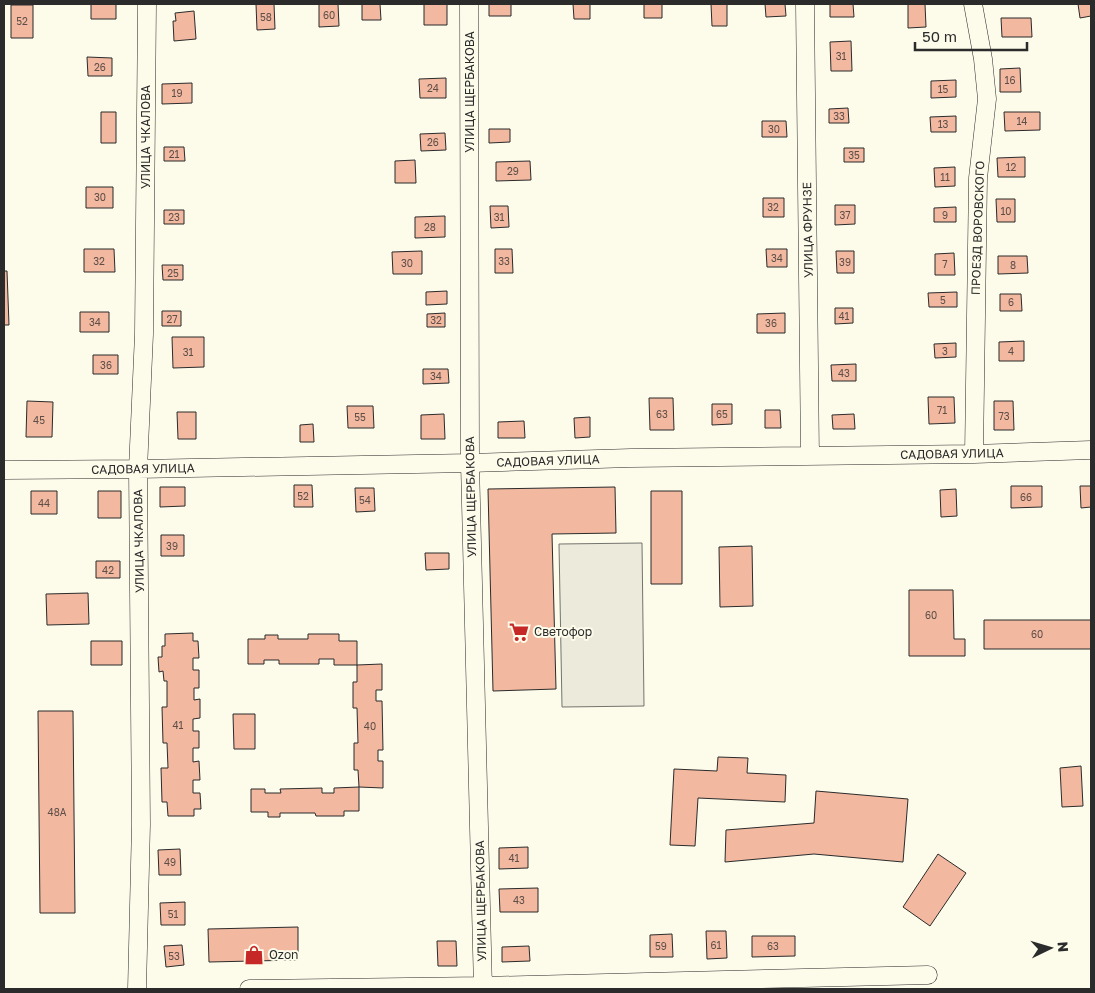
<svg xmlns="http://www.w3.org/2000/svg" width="1095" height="993" viewBox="0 0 1095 993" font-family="'Golos Text',sans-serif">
<rect width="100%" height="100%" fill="#fdfbea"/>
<!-- parking -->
<path fill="#eceadb" stroke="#74746e" d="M642,543L644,706L562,707L559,544Z"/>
<!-- building -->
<path fill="#f2b8a0" stroke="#2b2b2b" d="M91,4H116V19H91Z
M256,4H274L275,29L257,30Z
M319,4H338L339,26L319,27Z
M362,4H380L381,20H362Z
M424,4H447V25H424Z
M489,4H511V16H489Z
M573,4H590V19H574Z
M644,4H662V18H644Z
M711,4H727V26H712Z
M765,4H785L786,16L766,17Z
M830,4H853L854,17H830Z
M908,4H925L926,27L908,28Z
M1078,4H1091V16L1080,18Z
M11,5H33V38H11Z
M194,11L196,39L174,41L173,21H176L175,13Z
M1001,18H1031L1032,37H1002Z
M851,41L852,71H831L830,42Z
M87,57L112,58V76H88Z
M1020,68L1021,92H1000V69Z
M446,78V98H420L419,79Z
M956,80V97L931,98V81Z
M192,83V103L162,104V84Z
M848,108L849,123H829V109Z
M101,112H116V143H101Z
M1004,112H1040V130L1005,131Z
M956,116V132H931L930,117Z
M762,121H786L787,137H762Z
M489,129H510V142L489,143Z
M445,133L446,150L421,151L420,134Z
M164,147H184L185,161H164Z
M844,148H864V162H844Z
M1025,157V177H998L997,158Z
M415,160L416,183H395V161Z
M530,161L531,180L496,181V162Z
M955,167V186L935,187L934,168Z
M86,187H113V208H86Z
M763,198H784V217H763Z
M996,199H1015V222H997Z
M835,205H855V224L835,225Z
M490,206H508L509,227L491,228Z
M956,207V222H934V208Z
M164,210H184V224H164Z
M445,216V237L415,238V217Z
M84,249H114L115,272H84Z
M495,249H512L513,273H495Z
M766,249H787V267H767Z
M422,251V274H393L392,252Z
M836,251H854V273H837Z
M954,253L955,275H935V254Z
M998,256H1027L1028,273L998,274Z
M162,265H183V280H163Z
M4,271H7L9,325H4Z
M447,291V304L426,305V292Z
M957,292V307H929L928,293Z
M1000,294H1021L1022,311H1000Z
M835,308H853V323L835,324Z
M162,311H181V326H162Z
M80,312H109V332H80Z
M445,313V327H427V314Z
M785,313V333H757V314Z
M172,337H204V367L173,368Z
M1024,341V361H999V342Z
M956,343V357L935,358L934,344Z
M93,355H118V374H93Z
M856,364V381H832L831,365Z
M423,369H448L449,383L423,384Z
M928,397H954L955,423L929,424Z
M649,398H673L674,430H650Z
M27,401L53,402L52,437H26Z
M994,401H1013L1014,430H994Z
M712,404H732V424L712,425Z
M347,406H373L374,428H348Z
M765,410H780L781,428H765Z
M177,412H196V439H178Z
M444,414L445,439H421V415Z
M854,414L855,429H833L832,415Z
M590,417V437L575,438L574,418Z
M524,421L525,438H498V422Z
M313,424L314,442H300V425Z
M294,485H312L313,507H294Z
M1011,486H1042V507L1011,508Z
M1080,486H1091V507L1081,508Z
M160,487H185V506L160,507Z
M615,487L616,533L552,534L556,689L493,691L488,489Z
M355,488H374L375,511L356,512Z
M956,489L957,516L941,517L940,490Z
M31,491H57V514H31Z
M98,491H121V518H98Z
M651,491H682V584H651Z
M161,535H184V556H161Z
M752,546L753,606L720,607L719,547Z
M425,553H449V569L426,570Z
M96,561H120V578H96Z
M909,590H953L954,639H965V656H909Z
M88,593L89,624L47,625L46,594Z
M984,620H1091V649H984Z
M193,633V641H198L199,658H193V670H199V688H194V700L200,699V718L193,719V731H199V748H193V762L199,761L200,780H193V793H200L201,809H194V816H168L167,802H162L161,768H168L167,743H163L162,707H167V681H164L163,671L159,672L158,657H162V646H165V634Z
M308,634H339V641H357V665H334V659H319V664H279V660H264V664H248V639H265V635H278V639H308Z
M91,641H122V665H91Z
M382,664V690H376V701H382L383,750H378V761H383V788L359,787L358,770H354V743H358L357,708H353V682H357V665Z
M38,711H73L75,913H40Z
M233,714H255V749H234Z
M718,757L748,758L747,773L786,775L785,802L698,798L695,846L670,845L674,769L717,771Z
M1081,766L1083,806L1062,807L1060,768Z
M359,787V811H344V816H316L315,813H280V817H268V812H251V789H265V793H281L280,789L322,788V793H334V788Z
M816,791L908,799L903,862L814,854L725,862L726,830L814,823Z
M528,847V868L499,869V848Z
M180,849L181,875H159L158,850Z
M938,854L966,873L930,926L903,907Z
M538,888V912H500L499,889Z
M185,902V925H161L160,903Z
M298,927V960L209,962L208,929Z
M706,931H726L727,958L707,959Z
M672,934L673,957H650V935Z
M752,936H795V956L752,957Z
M437,941H456L457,966H438Z
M182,945L184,965L166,967L164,946Z
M529,946L530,961L502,962V947Z"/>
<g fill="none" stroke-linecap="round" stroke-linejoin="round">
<defs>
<path id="minor" d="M469,4L470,463L483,989
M805,4L810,456
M973,4L983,59L987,99L978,178L974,454
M4,470L138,469L470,463L631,458L974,454L1091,450
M137,989L141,824L138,469L144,334L147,4
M249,989L483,986L928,975"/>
</defs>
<!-- minor casing -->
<use href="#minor" stroke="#2b2b2b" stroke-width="19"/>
<!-- minor -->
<use href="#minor" stroke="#fdfbea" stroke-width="18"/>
</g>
<!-- icons -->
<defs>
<symbol id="supermarket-bare" viewBox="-9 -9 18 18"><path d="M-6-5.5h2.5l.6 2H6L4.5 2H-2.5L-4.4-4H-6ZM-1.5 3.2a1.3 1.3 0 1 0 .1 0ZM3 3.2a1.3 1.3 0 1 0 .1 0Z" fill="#c62828" stroke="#fdfbea" stroke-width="2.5" paint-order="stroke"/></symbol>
<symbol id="shop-bare" viewBox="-9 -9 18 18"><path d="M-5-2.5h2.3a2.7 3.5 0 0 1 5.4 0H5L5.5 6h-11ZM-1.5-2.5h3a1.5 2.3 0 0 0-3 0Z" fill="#c62828" stroke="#fdfbea" stroke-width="2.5" paint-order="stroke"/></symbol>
</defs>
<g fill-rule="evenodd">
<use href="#supermarket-bare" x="505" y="618" width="28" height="28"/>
<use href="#shop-bare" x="240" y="941" width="28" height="28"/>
</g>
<g text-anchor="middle" stroke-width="4" stroke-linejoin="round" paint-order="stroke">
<!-- number labels -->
<g font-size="10" fill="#5d4e48">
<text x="329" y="19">60</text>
<text x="266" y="21">58</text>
<text x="22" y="25">52</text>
<text x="841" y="60">31</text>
<text x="100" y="71">26</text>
<text x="1010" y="84">16</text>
<text x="433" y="92">24</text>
<text x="943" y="93">15</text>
<text x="177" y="97">19</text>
<text x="839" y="120">33</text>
<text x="1022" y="125">14</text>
<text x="943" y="128">13</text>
<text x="774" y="133">30</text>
<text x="433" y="146">26</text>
<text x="174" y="158">21</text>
<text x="854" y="159">35</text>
<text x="1011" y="171">12</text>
<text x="513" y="175">29</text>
<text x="945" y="181">11</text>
<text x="100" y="201">30</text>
<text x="773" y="211">32</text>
<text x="1006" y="215">10</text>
<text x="845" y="219">37</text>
<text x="945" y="219">9</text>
<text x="174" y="221">23</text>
<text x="499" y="221">31</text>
<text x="430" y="231">28</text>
<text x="777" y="262">34</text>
<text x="99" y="265">32</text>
<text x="504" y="265">33</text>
<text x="845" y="266">39</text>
<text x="407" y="267">30</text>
<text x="945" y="268">7</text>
<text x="1013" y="269">8</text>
<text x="173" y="277">25</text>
<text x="943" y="304">5</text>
<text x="1011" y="306">6</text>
<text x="844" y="320">41</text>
<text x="172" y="323">27</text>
<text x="436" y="324">32</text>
<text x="95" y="326">34</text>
<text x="771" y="327">36</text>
<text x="945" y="355">3</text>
<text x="1011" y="355">4</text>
<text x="188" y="356">31</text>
<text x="106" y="369">36</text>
<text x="844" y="377">43</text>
<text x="436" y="380">34</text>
<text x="942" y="414">71</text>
<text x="662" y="418">63</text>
<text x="722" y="418">65</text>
<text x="1004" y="420">73</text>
<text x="360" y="421">55</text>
<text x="39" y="424">45</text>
<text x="303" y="500">52</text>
<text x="1026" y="501">66</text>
<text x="365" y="504">54</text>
<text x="44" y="507">44</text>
<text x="172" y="550">39</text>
<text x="108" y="574">42</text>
<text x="931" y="619">60</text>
<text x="1037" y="638">60</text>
<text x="178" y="729">41</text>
<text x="370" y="730">40</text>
<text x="57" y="816">48А</text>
<text x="514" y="862">41</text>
<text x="170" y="866">49</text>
<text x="519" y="904">43</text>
<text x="173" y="918">51</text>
<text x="716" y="949">61</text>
<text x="661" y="950">59</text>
<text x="773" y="950">63</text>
<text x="174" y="960">53</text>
</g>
<!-- street labels -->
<g font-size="12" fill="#2b2b2b" stroke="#fdfbea">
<text transform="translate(470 92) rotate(-90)" y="4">УЛИЦА ЩЕРБАКОВА</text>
<text transform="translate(146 137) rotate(-90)" y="4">УЛИЦА ЧКАЛОВА</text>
<text transform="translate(978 228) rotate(-88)" y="4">ПРОЕЗД ВОРОВСКОГО</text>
<text transform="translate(808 230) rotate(-91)" y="4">УЛИЦА ФРУНЗЕ</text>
<text transform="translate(952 454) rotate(-1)" y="4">САДОВАЯ УЛИЦА</text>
<text transform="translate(548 461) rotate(-2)" y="4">САДОВАЯ УЛИЦА</text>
<text transform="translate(143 469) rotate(-1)" y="4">САДОВАЯ УЛИЦА</text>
<text transform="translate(471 497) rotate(-91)" y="4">УЛИЦА ЩЕРБАКОВА</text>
<text transform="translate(139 541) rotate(-91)" y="4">УЛИЦА ЧКАЛОВА</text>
<text transform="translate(481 901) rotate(-91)" y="4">УЛИЦА ЩЕРБАКОВА</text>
</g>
<!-- poi labels -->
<g font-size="12" fill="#2b2b2b" stroke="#fdfbea" text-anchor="start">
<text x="534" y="636">Светофор</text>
<text x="269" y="959">Ozon</text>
</g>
</g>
<!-- border -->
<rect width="1095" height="993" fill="none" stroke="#2b2b2b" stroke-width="10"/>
<!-- north arrow -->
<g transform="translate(1050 948) rotate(85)" stroke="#fdfbea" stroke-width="4" paint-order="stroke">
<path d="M0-4L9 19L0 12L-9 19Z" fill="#2b2b2b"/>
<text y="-8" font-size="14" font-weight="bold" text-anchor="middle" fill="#2b2b2b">N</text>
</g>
<!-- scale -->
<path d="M915 42v8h112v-8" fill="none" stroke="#2b2b2b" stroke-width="2.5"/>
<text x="922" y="42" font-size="15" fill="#2b2b2b" stroke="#fdfbea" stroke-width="4" paint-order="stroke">50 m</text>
</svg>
